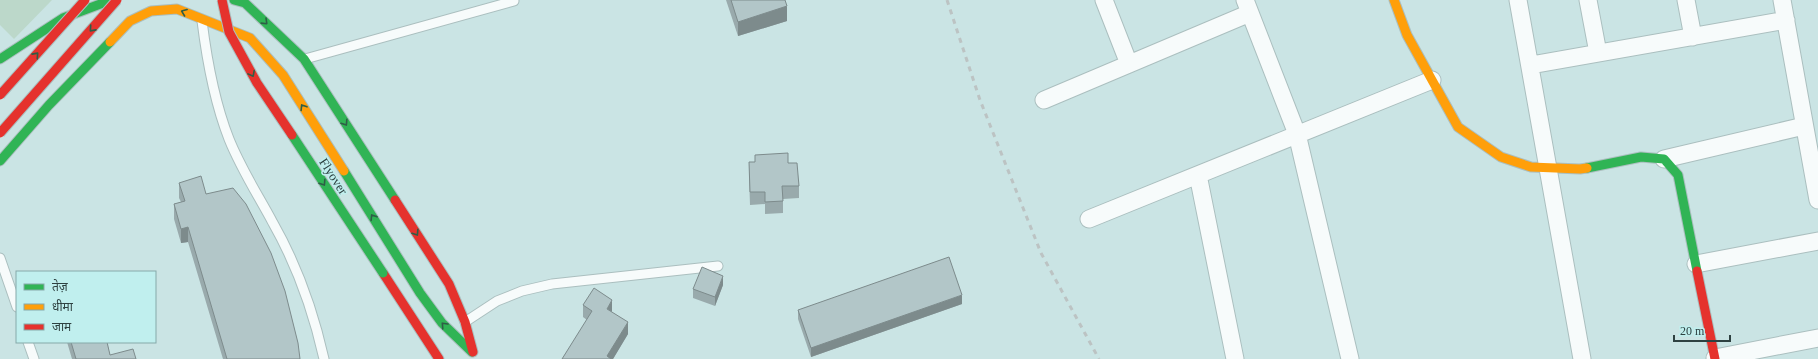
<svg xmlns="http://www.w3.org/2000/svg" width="1818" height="359" viewBox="0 0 1818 359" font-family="'Times New Roman','Noto Sans Devanagari',serif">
<rect width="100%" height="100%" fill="#cae4e4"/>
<!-- green -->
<path fill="#bcd8ca" d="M0,0H52L14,39L0,25Z"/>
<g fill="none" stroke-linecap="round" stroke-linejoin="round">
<defs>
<path id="lane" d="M202,21C207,61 214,101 229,139C241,169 258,195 273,223C298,267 313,310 324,359
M305,59L514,1
M0,258L17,307
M465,322L497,301L522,291L552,284L718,266
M28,342L34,359"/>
<path id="street" d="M1104,0L1129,64
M1245,0L1297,134L1350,359
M1518,0L1582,359
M1588,0L1598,53
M1686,0L1693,37
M1782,0L1818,200
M1531,65L1786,20
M1044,100L1250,13
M1664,159L1804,126
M1198,175L1235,359
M1089,219L1432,80
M1696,264L1818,241
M1715,358L1818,338"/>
<path id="fast" d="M234,0L245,3L304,59L395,200
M0,59L63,18L111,0
M0,161L49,105L110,42
M1587,168L1641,157L1664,159L1678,175L1697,271
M344,171L420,293L442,323L472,352"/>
<path id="slow" d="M1394,0L1407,35L1458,127L1501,157L1531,167L1580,169L1587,168
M110,42L130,21L151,11L177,9L250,38L283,75L344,171"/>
<path id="jam" d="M395,200L449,284L465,322L473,352
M1697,271L1715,359
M383,273L439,359"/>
</defs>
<!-- lane casing -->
<use href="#lane" stroke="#abbfbf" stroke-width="11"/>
<!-- street casing -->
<use href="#street" stroke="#abbfbf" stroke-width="19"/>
<!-- fast casing -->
<use href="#fast" stroke="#abbfbf" stroke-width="11"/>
<!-- slow casing -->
<use href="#slow" stroke="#abbfbf" stroke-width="11"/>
<!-- jam casing -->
<use href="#jam" stroke="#abbfbf" stroke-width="11"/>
<!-- lane -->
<use href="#lane" stroke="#f7fbfb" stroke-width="9"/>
<!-- street -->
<use href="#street" stroke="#f7fbfb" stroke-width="17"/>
<!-- fast -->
<use href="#fast" stroke="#30b455" stroke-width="9"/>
<!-- slow -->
<use href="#slow" stroke="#ff9f0a" stroke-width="9"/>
<!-- jam -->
<use href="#jam" stroke="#e5322d" stroke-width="9"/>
<!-- rail -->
<path stroke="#bcc3c3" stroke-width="3" stroke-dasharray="5 5" stroke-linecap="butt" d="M947,0L980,100L1041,253L1099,359"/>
<defs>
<path id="fast-bridge" d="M292,135L383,273"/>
<path id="jam-bridge" d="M222,0L229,32L257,83L292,135
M0,95L85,0
M0,133L117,0"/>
</defs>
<!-- fast-bridge casing -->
<use href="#fast-bridge" stroke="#abbfbf" stroke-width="11" stroke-linecap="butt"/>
<!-- jam-bridge casing -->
<use href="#jam-bridge" stroke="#abbfbf" stroke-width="11" stroke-linecap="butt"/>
<!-- fast-bridge -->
<use href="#fast-bridge" stroke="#30b455" stroke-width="9"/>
<!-- jam-bridge -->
<use href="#jam-bridge" stroke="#e5322d" stroke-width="9"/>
</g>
<!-- wall -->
<path fill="#99aaac" d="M726,0H785L787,21L738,36Z
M755,155L788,163L799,186V198L783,199V213L765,214V204L750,205L749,175V162H755Z
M179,183L206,194L300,359H223L188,242L181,243L174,219V204L181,202L179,198Z
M723,285L715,306L693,298V289Z
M962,304L811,357L798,319V310Z
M583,305L612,312L628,334L613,359H562L587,320L583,317Z
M67,342H107L110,355L136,359H72Z"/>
<!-- shaded-wall -->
<path fill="#7d8b8c" d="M787,6V21L738,36V22Z
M188,227V242L181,243V229Z
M723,276V285L715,306V297Z
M962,295V304L811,357V348Z
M612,300V312L607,309Z
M628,322V334L613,359H607V356Z"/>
<!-- building -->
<path fill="#b2c6c8" stroke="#7d8b8c" d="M731,0H785L787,6L738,22Z
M788,153V163H797L799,186H782L783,201L765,202V192H750L749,162H755V155Z
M201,176L206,194L233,188L246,204L271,253L285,291L298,343L300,359H227L188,227L181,229L174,204L185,201L179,183Z
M949,257L962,295L811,348L798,310Z
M702,267L723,276L715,297L693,289Z
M594,288L612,300L607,309L628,322L607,356L611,359H562L592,311L583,305Z
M71,342H107L110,355L133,349L136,359H76Z"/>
<!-- one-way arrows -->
<defs><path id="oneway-chevron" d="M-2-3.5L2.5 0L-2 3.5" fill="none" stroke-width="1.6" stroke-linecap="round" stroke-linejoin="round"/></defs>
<g stroke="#2e5e46">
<use href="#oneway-chevron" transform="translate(184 12) rotate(-159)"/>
<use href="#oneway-chevron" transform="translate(265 22) rotate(44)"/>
<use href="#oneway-chevron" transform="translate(92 29) rotate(132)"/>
<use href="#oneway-chevron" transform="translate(36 55) rotate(-48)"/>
<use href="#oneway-chevron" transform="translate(252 74) rotate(62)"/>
<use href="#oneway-chevron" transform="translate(303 107) rotate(-122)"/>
<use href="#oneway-chevron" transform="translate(345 123) rotate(57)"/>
<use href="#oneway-chevron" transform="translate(323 183) rotate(57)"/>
<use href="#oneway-chevron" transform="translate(373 217) rotate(-122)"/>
<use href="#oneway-chevron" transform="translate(416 233) rotate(57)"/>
<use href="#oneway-chevron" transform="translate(444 325) rotate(-133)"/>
</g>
<g text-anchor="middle" stroke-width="3" stroke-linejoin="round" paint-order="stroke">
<!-- street labels -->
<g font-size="13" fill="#2e4141" stroke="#c0efee">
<text transform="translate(334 176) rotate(57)" y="5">Flyover</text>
</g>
</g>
<!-- legend -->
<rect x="16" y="271" width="140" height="72" fill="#c0efee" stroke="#86a9a9"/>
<rect x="24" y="284" width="20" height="6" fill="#30b455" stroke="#86a9a9"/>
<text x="52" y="291" font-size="12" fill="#2e4141">तेज़</text>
<rect x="24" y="304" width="20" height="6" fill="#ff9f0a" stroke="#86a9a9"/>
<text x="52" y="311" font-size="12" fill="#2e4141">धीमा</text>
<rect x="24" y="324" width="20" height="6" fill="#e5322d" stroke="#86a9a9"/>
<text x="52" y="331" font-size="12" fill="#2e4141">जाम</text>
<!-- scale -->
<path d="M1674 335v6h56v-6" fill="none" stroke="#2e4141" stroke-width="2"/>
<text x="1680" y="335" font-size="12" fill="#2e4141" stroke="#c0efee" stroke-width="3" paint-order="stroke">20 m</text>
</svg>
